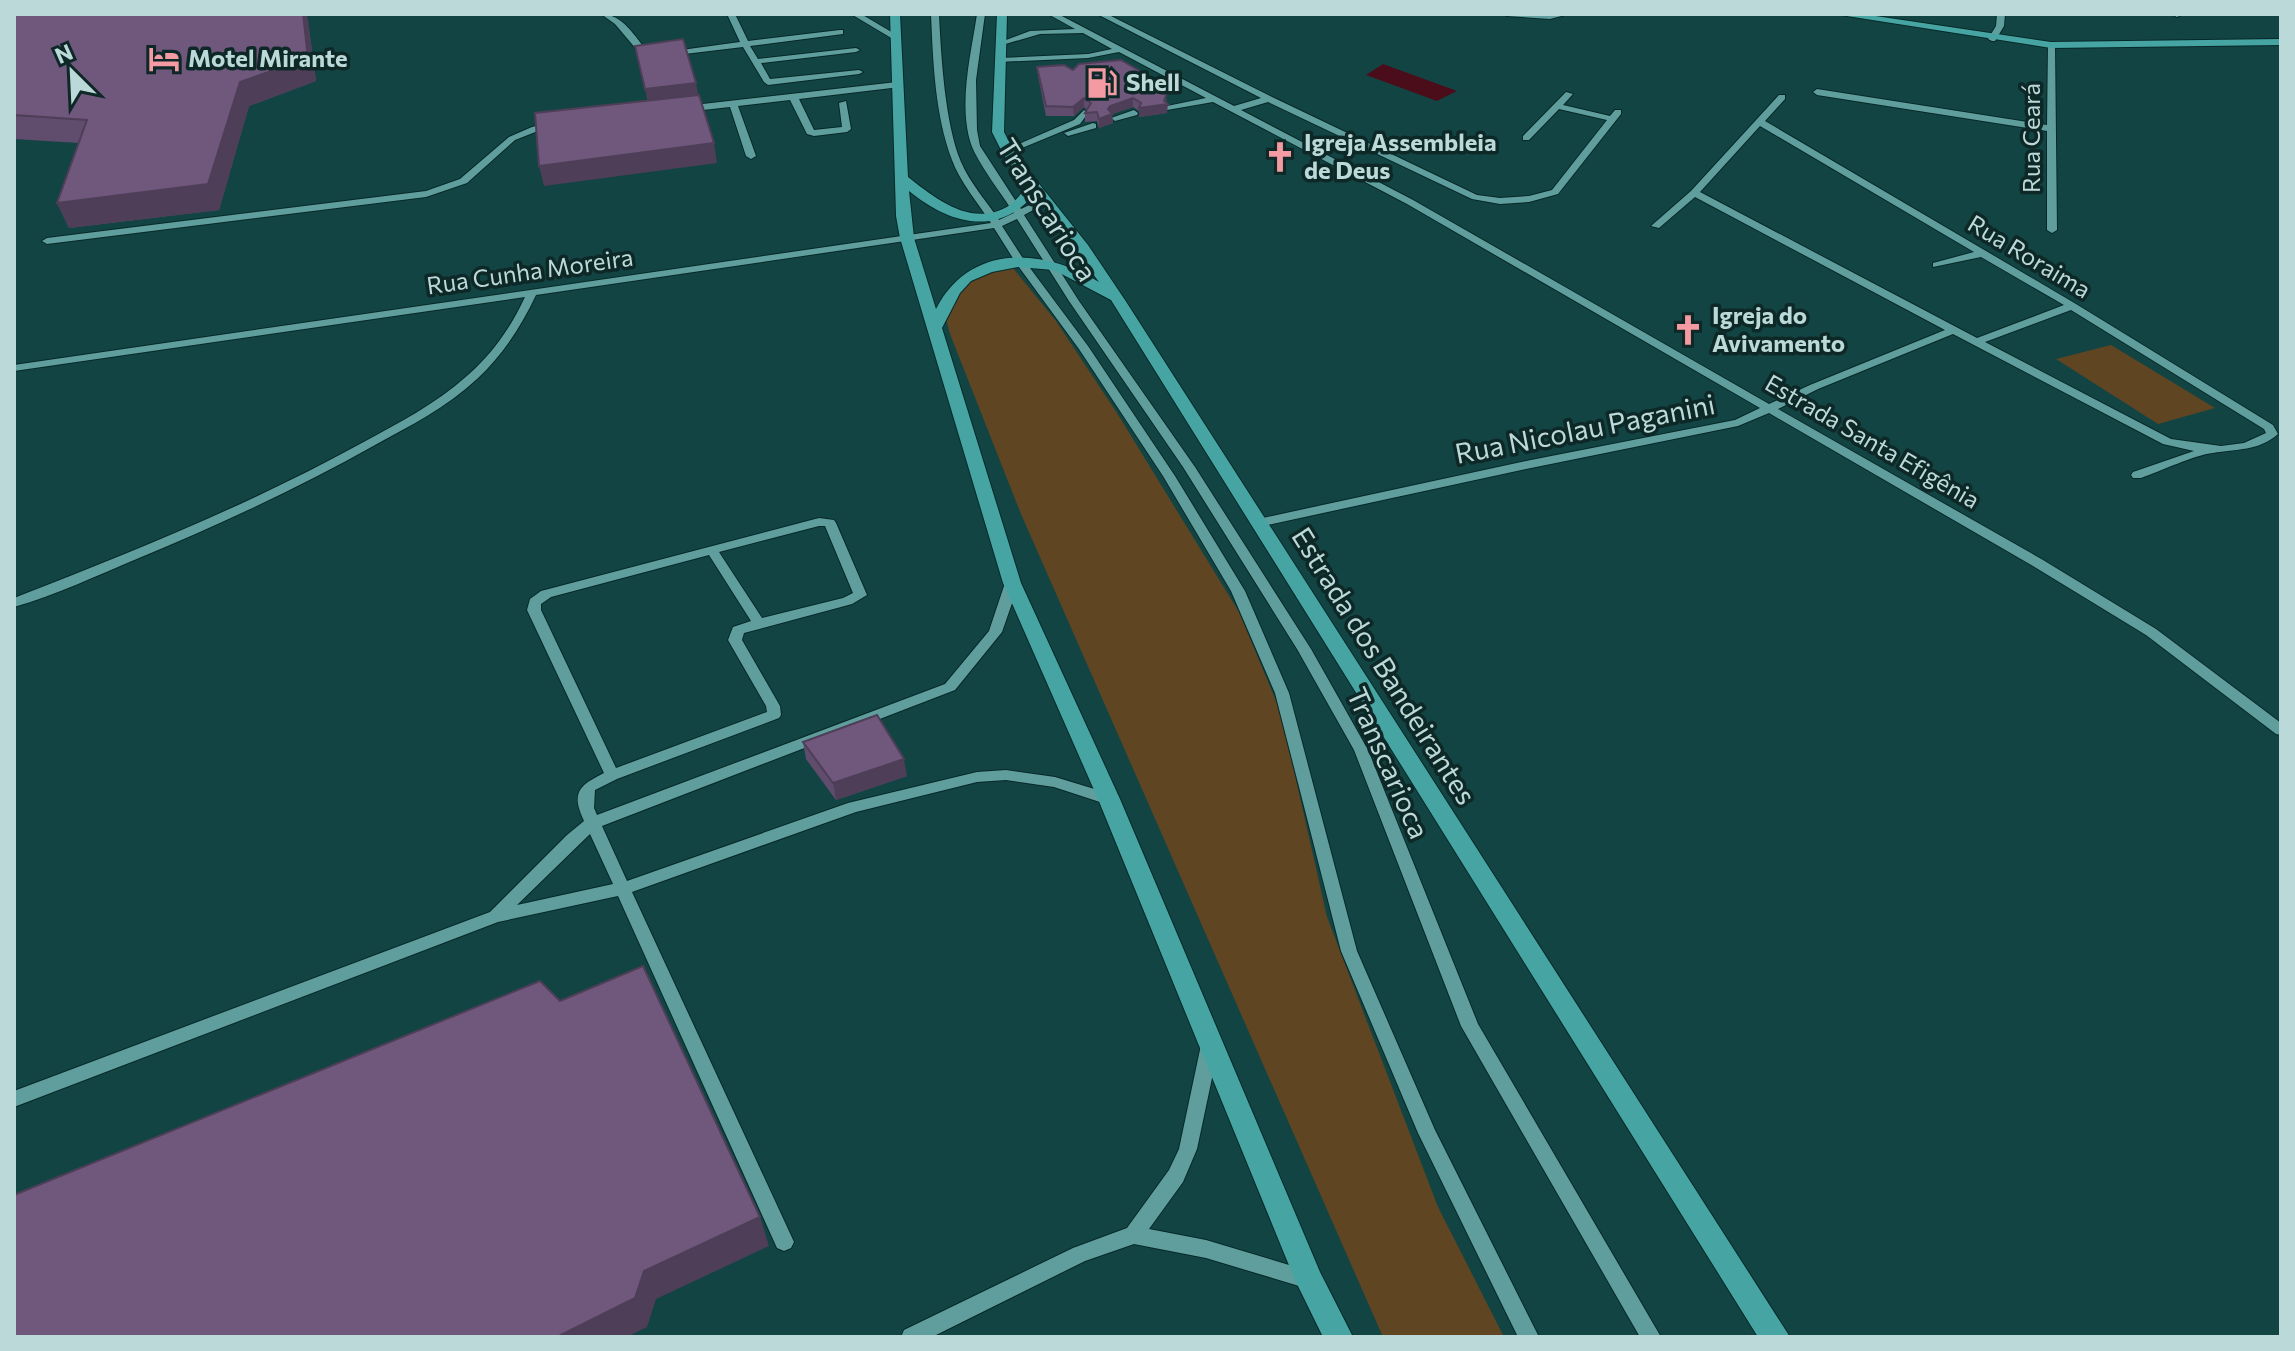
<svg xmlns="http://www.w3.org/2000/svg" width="2295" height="1351" viewBox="0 0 2295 1351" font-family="Commissioner,sans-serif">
<rect width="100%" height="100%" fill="#134444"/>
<!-- green -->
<path fill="#5f4521" d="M1013,268L1056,321L1117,413L1239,612L1281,713L1327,917L1438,1207L1504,1337H1383L1021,514L950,334L942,304L973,275Z
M2111,345L2215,408L2158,424L2056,359Z"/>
<!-- water -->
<path fill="#4c0d1a" d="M1383,64L1457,91L1437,101L1366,75Z"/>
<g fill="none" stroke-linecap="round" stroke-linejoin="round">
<defs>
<path id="minor" d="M601,14C623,14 635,37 648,52L652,54L740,42L727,14H735L748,41L840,30H843V34L750,46L758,59L856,48L860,50L856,52L761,63L770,79L859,70L863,72L859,74L768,85L764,82L743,47L651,58L642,56L615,24Z
M851,14H861L900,37L893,39Z
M931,14H939C941,56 945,124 961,162C970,183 987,202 999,220L1014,213C1003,196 977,162 971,144C958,104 971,54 977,14H985L976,80L977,130L980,146L1021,209L1042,199L1050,201L1024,215L1079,301L1195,467L1311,649L1368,750L1478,1024L1661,1337H1640L1461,1026L1354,750L1297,649L1183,467L1069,301L1017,219L1002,226L1024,260L1088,346L1175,476L1245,591L1289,693L1357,951L1435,1130L1539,1337H1518L1418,1133L1341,951L1275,693L1231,591L1163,476L1079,349L1016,263L994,228L536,295C521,327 502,356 477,379C447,407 410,426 375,445C298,488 219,525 139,558C98,575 56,595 14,607V598C132,552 249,505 360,444C397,424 436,404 468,375C493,353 511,327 525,297L14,371V365L991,223C978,203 960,182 952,160C935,115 933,62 931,14Z
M1048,14H1058L1234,106L1261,98L1097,14H1107L1272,97L1477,195L1500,198L1529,196L1552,190L1607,120L1559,109L1529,140H1523V136L1566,92L1573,94L1563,105L1610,116L1615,110H1621V114L1558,194L1529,202L1500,204L1472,199L1268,102L1241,110L1413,200L1769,404L1810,385L1945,330L1695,197L1659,228L1651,226L1691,191L1779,95H1785V99L1765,121L2076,304L2273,425L2278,434C2259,451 2236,449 2213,453C2194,455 2161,471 2141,478H2133L2131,475L2133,472L2194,451L2163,444L1953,334L1818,389L1778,409L2043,560L2156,629L2281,723V735L2276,734L2146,635L2033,566L1769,413L1738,426L1531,468L1258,527L1254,526L1252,523L1254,520L1258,519L1531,460L1735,420L1760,408L1407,204L1213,102L1167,110V106L1206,98L1119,52L1088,58L998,62V58H1001L1088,54L1112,49L1083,33L1040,34L1002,45L998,43L1030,31L1075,29ZM1760,126L1974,252L1933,263V267L1981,257L2064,305L1977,338L1700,192ZM2071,310L2264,429L2266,433L2244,443L2221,446L2171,439L1985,342Z
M1503,14H1569L1550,19L1507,16Z
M1997,14H2005L2004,26L1995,41H1992L1988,39L1996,26Z
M2171,14H2180L2181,15L2177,17Z
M2048,43L2055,45L2057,230L2052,233L2047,230V131L1817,95L1813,92L1817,89L2047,125Z
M897,82L900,83V87L799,99L814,130L842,127L839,103L846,101L851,129L847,132L814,136L807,134L790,100L738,106L756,156L751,159L746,156L730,107L685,112L681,109L685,106Z
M1084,110L1088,113L1080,124L1010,153L1003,151L1074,120Z
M1134,110L1138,113L1137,115L1115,121L1111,118Z
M553,122L557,125L556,127L538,131L515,140L467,183L426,197L47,244L42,241L47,238L426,191L460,179L509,137L532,127Z
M1093,123L1096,124V128L1068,136L1064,133Z
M819,518L834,520L836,523L867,595L852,604L744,633L742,640L780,706L781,715L779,718L617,779L595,790L594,808L597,815L945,684L989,631L1005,583L1012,579L1019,583L1002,632L955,690L602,826L627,881L848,803L977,772L1006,770L1055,777L1114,795L1117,799L1114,803L1109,805L1054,787L1006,780L977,782L856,812L632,892L794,1242L791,1248L784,1251L777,1248L618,896L498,922L14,1107V1091L490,912L567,835L584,821C571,793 578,786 604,773L527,610L530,599L541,591ZM819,526H825L853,593L843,598L762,618L719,552ZM709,555L751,621L733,627L728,640L766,706L767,712L616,768L541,610V604L551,597ZM590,834L613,884L517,905Z
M1210,1038L1216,1040L1219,1045L1197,1149L1183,1182L1149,1229L1206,1240L1309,1271L1316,1273L1319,1280L1316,1287L1309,1289L1206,1258L1134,1244L1085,1261L932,1337H901L904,1330L1073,1248L1127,1228L1169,1170L1179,1149L1201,1045L1204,1040Z"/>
<path id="major" d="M890,14H900L908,177C936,199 973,229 1010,205C1016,201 1022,192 1027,186L1004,156L992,132L997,14H1007L1004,132L1016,155L1088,245L1125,300L1790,1337H1758L1111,300L1054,270L1018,267L992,272L971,281L960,293L942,328L1021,583L1120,799L1320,1272L1353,1337H1323L1295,1280L1098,799L1003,583L900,238L896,216ZM909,191C948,223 996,238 1034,195L1099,282C1043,248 970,243 936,309L914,238Z
M1834,14H1862L2051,42L2281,39V45L2051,48Z"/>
</defs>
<!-- minor casing -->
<use href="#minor" stroke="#062928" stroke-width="2"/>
<!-- major casing -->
<use href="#major" stroke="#062928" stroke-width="2"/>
<!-- minor -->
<use href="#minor" fill="#5f9e9c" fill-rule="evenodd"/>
<!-- major -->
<use href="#major" fill="#46a5a3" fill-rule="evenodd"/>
</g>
<!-- wall -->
<path fill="#604c6c" d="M14,14H306L308,21L316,81L249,106L219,210L69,228L57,203L79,143L14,139Z
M1037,67L1073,70L1166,95L1167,113L1139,117V111L1133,107L1112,114L1113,123L1099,128L1097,121L1085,122V113L1087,110L1084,107L1074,116H1046L1038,76Z
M803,742L907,776L836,800L806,759Z"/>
<!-- shaded-wall -->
<path fill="#4e3e58" d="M303,14H306L308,21L316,81L249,106L219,210L69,228L57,203L240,82Z
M696,83L700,103L649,109L645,89Z
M1166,95L1165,104H1168L1167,113L1139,117V108Z
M1084,98V107L1074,116L1073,107Z
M1133,98V107L1112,114L1113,123L1099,128V119L1110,106Z
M714,143L717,163L544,186L539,166Z
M904,759L907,776L836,800L833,783Z
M760,1217L769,1246L656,1299L647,1327L627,1337H557L644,1271Z"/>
<!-- building -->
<path fill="#70587d" stroke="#4e3e58" stroke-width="2" d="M14,14H303L308,58L240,82L208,184L57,203L87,120L14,115Z
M683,39L696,83L645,89L635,46Z
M1121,60L1150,77L1166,95L1164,101L1168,104L1139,108L1141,103L1133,98L1110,106L1108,109L1112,114L1099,119L1097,112L1085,113L1091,103L1084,98L1073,107L1046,106L1037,67L1064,65L1073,70L1079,64Z
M699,95L714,143L539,166L535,113Z
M877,715L904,759L833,783L803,742Z
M643,966L760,1217L644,1271L635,1298L557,1337H14V1195L540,981L560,1001Z"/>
<!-- icons -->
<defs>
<symbol id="hotel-bare" viewBox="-9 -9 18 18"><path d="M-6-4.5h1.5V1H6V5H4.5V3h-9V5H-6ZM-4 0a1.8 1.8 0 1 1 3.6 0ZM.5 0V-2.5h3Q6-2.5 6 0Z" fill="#f49aa2" stroke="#0e2828" stroke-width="2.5" paint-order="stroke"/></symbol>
<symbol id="fuel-bare" viewBox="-9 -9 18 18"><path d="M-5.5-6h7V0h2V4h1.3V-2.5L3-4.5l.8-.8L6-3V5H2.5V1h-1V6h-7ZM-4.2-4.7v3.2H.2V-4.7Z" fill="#f49aa2" stroke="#0e2828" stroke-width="2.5" paint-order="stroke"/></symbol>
<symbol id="church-bare" viewBox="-9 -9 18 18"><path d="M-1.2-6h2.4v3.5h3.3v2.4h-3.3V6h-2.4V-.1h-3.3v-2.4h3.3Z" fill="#f49aa2" stroke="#0e2828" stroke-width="2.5" paint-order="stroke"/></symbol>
</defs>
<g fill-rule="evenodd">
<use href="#hotel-bare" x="142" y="37" width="44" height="44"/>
<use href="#fuel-bare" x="1080" y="61" width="44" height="44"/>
<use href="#church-bare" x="1258" y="135" width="44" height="44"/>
<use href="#church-bare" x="1666" y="308" width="44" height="44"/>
</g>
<g text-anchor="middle" stroke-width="7" stroke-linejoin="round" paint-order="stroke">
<!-- far-poi labels -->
<g font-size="24" font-weight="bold" fill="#bbd9d8" stroke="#0e2828" text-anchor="start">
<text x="188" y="67">Motel Mirante</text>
<text x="1126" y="91">Shell</text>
<text x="1304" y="151">Igreja Assembleia<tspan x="1304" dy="28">de Deus</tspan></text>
<text x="1712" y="324">Igreja do<tspan x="1712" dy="28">Avivamento</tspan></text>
</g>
<!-- far-street labels -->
<g font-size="24" fill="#bbd9d8" stroke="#0e2828">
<text transform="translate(2032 138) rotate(-90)" y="8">Rua Ceará</text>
<text transform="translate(2029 257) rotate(31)" y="8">Rua Roraima</text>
<text transform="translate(530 272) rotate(-8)" y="8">Rua Cunha Moreira</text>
<text transform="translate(1872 442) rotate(30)" y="8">Estrada Santa Efigênia</text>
</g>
<!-- street labels -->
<g font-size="28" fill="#bbd9d8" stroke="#0e2828">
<text transform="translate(1047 210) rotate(58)" y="10">Transcarioca</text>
<text transform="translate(1585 429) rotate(-11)" y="10">Rua Nicolau Paganini</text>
<text transform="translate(1384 666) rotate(58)" y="10">Estrada dos Bandeirantes</text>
<text transform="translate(1388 763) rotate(66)" y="10">Transcarioca</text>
</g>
</g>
<!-- border -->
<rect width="2295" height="1351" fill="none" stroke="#bbd9d8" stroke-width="32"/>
<!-- north arrow -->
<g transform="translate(72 72) rotate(336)" stroke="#0e2828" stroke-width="6" paint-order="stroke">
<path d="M0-6L14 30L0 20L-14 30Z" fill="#bbd9d8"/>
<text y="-12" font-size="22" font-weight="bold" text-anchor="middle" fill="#bbd9d8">N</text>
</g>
</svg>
